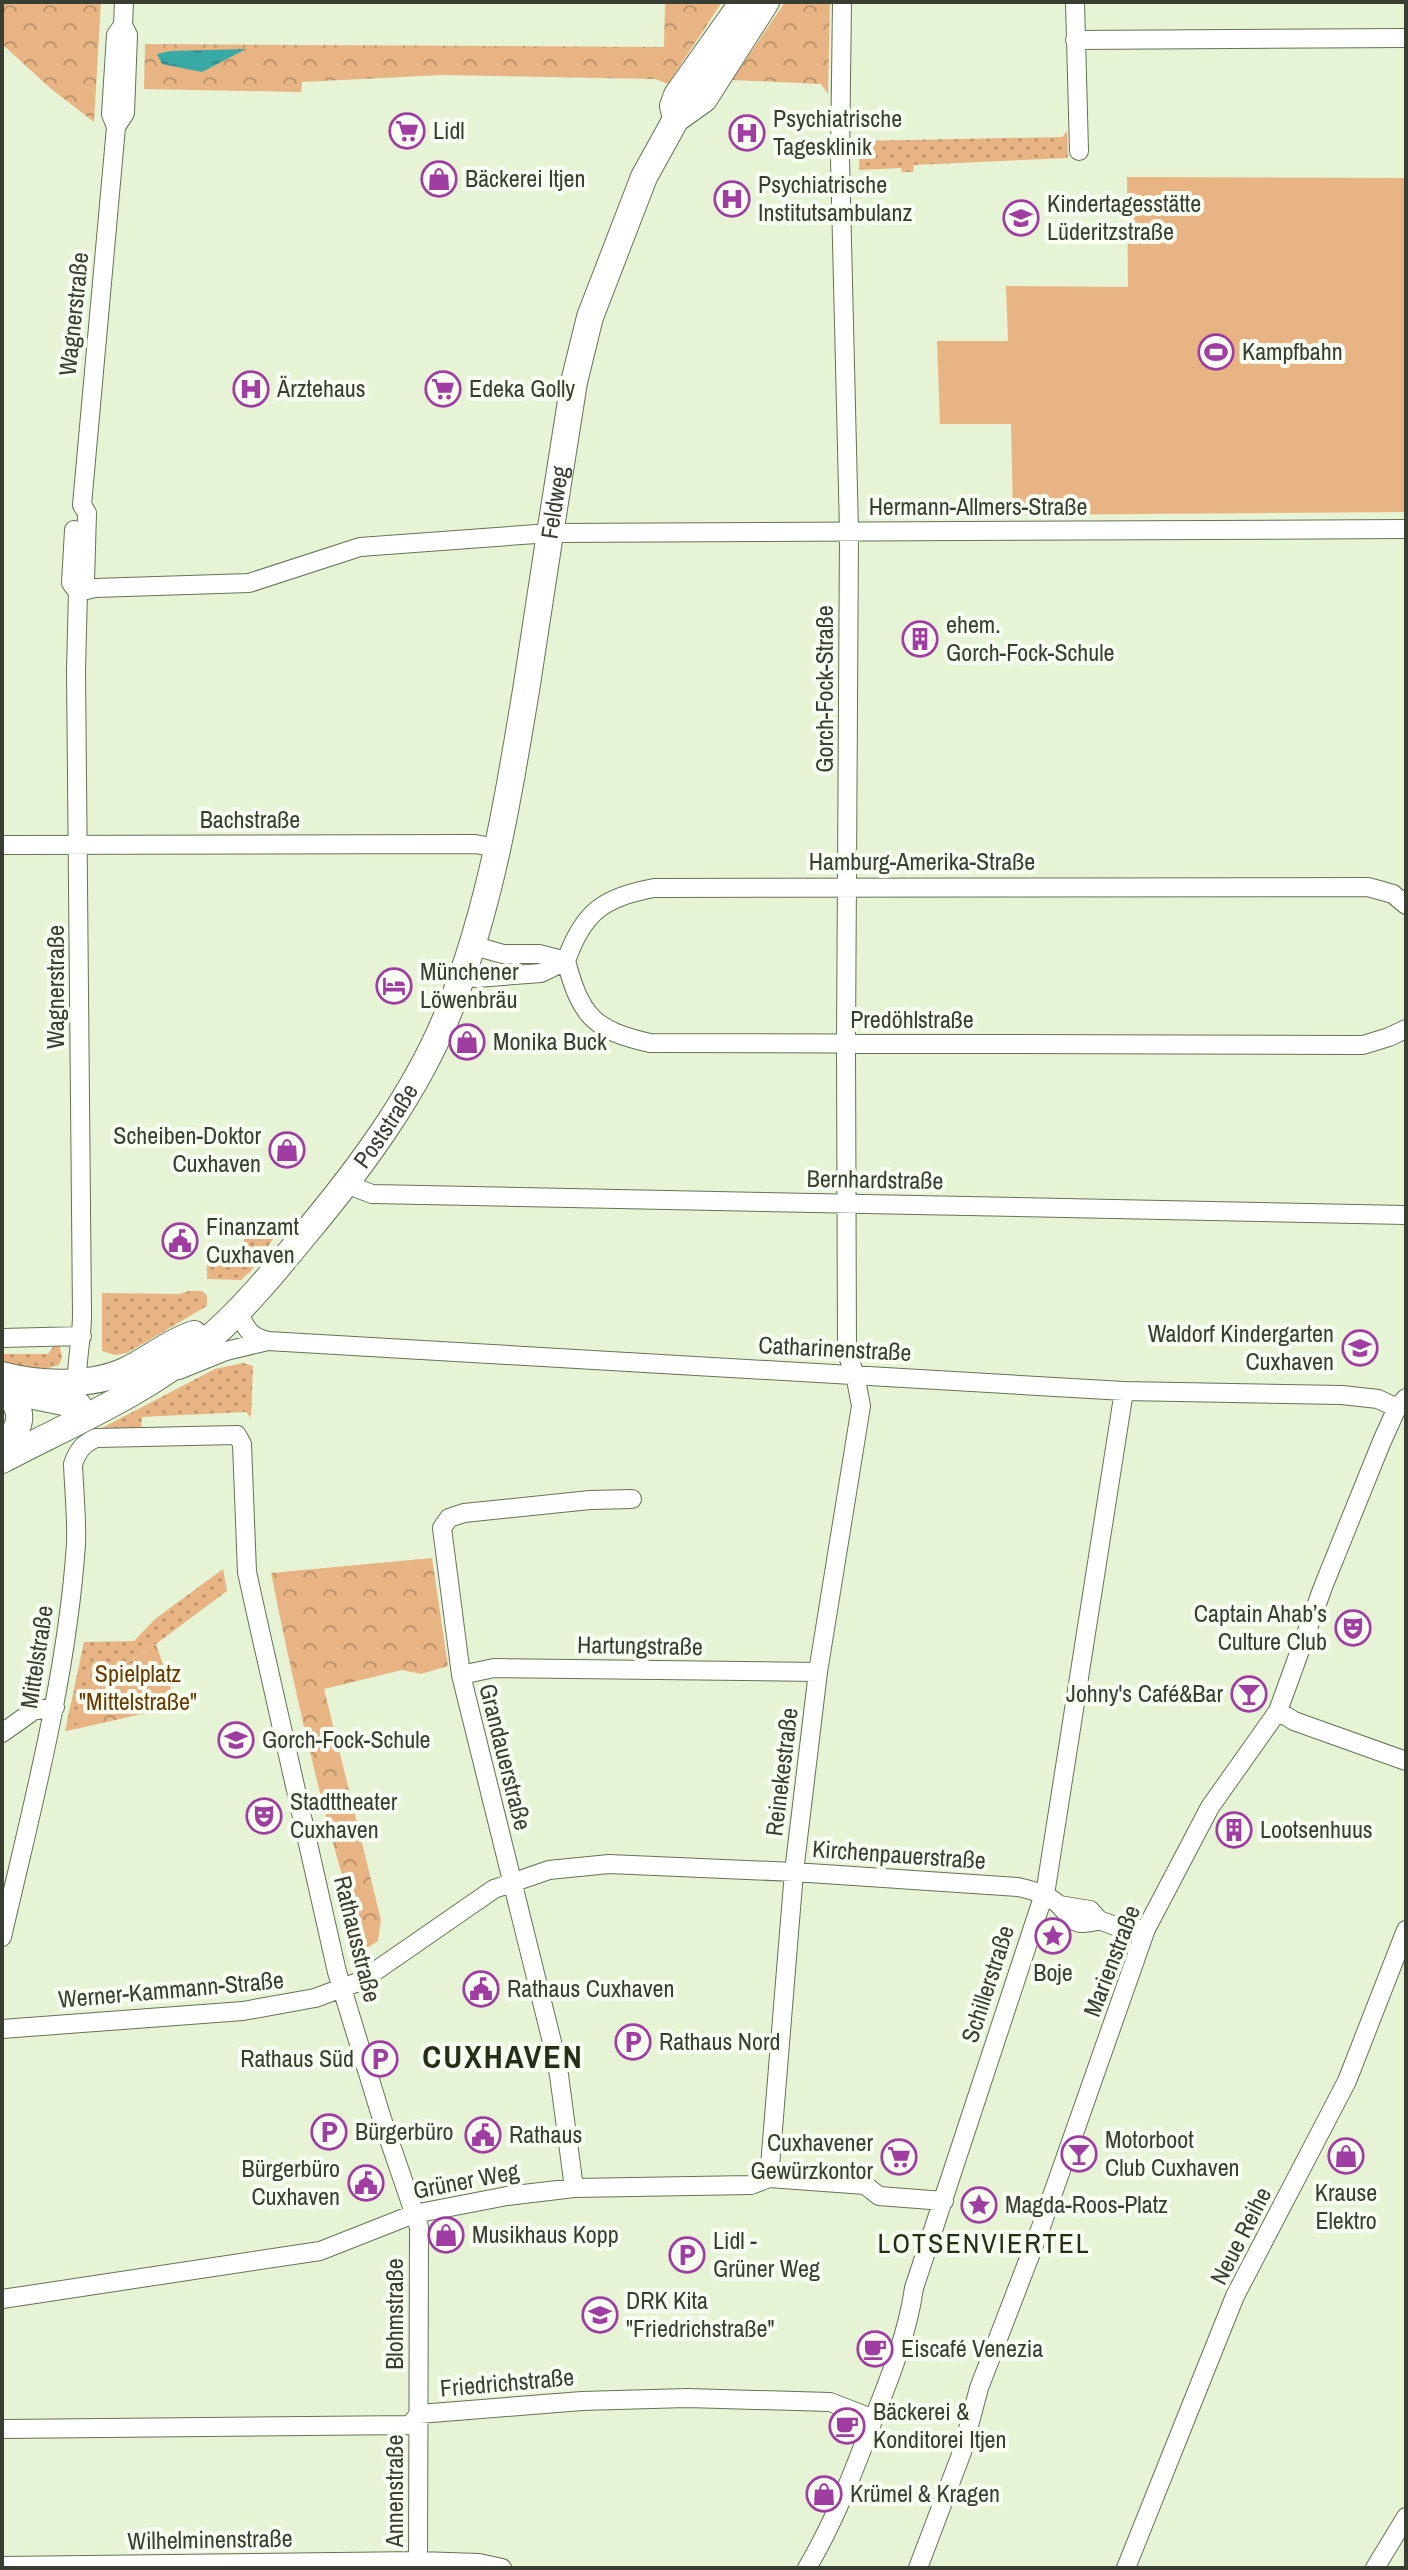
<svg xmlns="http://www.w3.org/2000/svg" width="1408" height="2570" viewBox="0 0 1408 2570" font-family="'Archivo Narrow',sans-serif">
<defs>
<pattern id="grass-dots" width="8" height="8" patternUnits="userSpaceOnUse" patternTransform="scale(2)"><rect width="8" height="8" fill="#e9b483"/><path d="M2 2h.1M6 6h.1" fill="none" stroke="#be946c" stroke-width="1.8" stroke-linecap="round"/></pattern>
<pattern id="park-crowns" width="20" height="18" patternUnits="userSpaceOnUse" patternTransform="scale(2)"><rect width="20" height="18" fill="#e9b483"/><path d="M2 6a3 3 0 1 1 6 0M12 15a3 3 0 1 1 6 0" fill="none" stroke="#be946c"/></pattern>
<pattern id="water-ripples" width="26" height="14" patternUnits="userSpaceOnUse" patternTransform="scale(2)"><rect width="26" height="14" fill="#39a9a6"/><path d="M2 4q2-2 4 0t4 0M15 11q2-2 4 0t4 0" fill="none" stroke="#318b88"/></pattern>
</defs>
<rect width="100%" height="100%" fill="#e6f4d5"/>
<!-- grass -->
<path fill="url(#grass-dots)" d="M1067,131L1068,158L914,165L913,172H902L901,168L859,170L860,141L1062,137Z
M244,1222L284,1223L251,1271L241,1280L207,1279V1258H244Z
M189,1291H201L207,1295V1306L127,1353L115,1355L102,1351V1293L179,1294Z
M56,1343H59L62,1357L59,1365L38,1371H2V1354H48Z
M243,1363L253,1366L251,1418L246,1412L142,1417L141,1429L98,1430L215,1369Z
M223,1569L227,1591L156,1644L81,1694L76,1729L65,1731L84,1642L134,1641L155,1619Z"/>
<!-- park -->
<path fill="url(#park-crowns)" d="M2,2H101L94,122L50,88L2,44Z
M665,2H722L668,84L655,79L442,75L302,82L301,92L144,89L145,44L664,47Z
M785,2H830L828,94L821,84L732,80Z
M432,1558L448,1666L421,1674L402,1670L324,1689L381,1920L378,1941L367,1948L363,1947C325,1824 296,1698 271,1573Z
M156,1644L177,1706L76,1729L81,1694Z"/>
<!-- pitch -->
<path fill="#e9b483" d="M1127,177L1406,178V512L1013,515L1011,424H940L937,341H1008L1006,286L1128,287Z"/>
<!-- water -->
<path fill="url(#water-ripples)" d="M246,49L202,72L162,64L157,54L171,51Z"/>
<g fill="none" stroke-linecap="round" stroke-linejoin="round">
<defs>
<path id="street" d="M1075,2L1079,151
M1075,40L1406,38
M116,127L125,113L128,35L123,25L124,2
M74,530L71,583L78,592
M78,592L95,588L249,583L360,547L550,533L1406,529
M2,845L475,844L497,848
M471,945L503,954H539L566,961
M566,961C581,1016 593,1030 650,1043L1363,1045L1389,1037L1406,1029
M566,961C583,912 604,897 654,888L1368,887L1393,894L1406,905
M461,976L477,978L541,973L566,961
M346,1184L372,1194L1406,1215
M238,1311C246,1328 248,1336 268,1341L1124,1391L1342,1395L1378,1399L1397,1408
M2,1338L82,1336
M179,1370L226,1351L268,1341
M77,1393C75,1366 82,1341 82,1315L76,670L78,592L85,582L87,513L82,505L116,127L111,114L116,35L123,25
M461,1675L494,1668L818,1672
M1278,1711L1294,1721L1406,1761
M2,1733L33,1711L55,1707
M1059,1905L1090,1910L1099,1920L1123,1929H1146
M2,1937C32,1807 67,1677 76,1544C77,1518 74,1491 73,1464C78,1450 83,1444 96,1438L237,1435L242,1444L247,1572L256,1613L337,1972L382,2119L419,2227L418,2568
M2,2029L243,2011L315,1998L361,1981L494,1889L549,1870L609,1864L794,1872L1018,1887C1032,1890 1050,1895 1060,1906C1075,1922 1074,1927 1099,1920
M769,2178L794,1872L818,1672L861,1406L855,1374L847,1354L846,1044L849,532L840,158L842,2
M574,2188L559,2075L552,2042L461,1675L442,1528L449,1518L464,1513L590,1500L632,1499
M2,2299L320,2251L414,2214L507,2196L574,2188L751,2185L769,2178L865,2185L879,2196L944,2201
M2,2429L410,2425L419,2414L582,2401L687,2398L830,2402L874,2419
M2,2566L419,2561L479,2563L502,2568
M807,2568C833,2524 852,2476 870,2428C888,2382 907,2337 914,2288L1046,1888L1124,1391
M918,2568L962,2452L979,2388L1041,2227L1146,1929L1210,1807L1278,1711L1323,1587L1382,1441L1397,1408L1406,1398
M1126,2568L1235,2296L1347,2081L1406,1930
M1375,2568L1406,2517"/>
<g id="secondary">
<path d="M676,119L673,106L677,95L743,2"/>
<path d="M2,1375C39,1385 91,1387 127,1370C150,1359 169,1342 194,1334"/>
<path d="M2,1387C24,1408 26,1425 2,1446"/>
<path d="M24,1394L78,1405"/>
<path id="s1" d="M2,1460C70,1424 145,1393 204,1343C242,1311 274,1272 305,1234C361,1167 416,1093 449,1011C491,906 509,795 527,684C542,583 558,483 574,382L590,317L644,177L676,119L704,99L766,2"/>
</g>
</defs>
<!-- street casing -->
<use href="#street" stroke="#657256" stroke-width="20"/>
<!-- secondary casing -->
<use href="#secondary" stroke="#657256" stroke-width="28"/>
<!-- street -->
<use href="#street" stroke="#fff" stroke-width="18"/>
<!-- secondary -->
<use href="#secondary" stroke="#fff" stroke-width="26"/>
</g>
<!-- icons -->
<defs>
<symbol id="supermarket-ring" viewBox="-11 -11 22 22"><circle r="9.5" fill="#f8fef1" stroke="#a03da3" stroke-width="1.5"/><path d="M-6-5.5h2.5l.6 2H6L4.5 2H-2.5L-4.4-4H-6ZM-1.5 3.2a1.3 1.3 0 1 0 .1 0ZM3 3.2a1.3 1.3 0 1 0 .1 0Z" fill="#a03da3"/></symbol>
<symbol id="hospital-ring" viewBox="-11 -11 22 22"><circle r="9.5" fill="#f8fef1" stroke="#a03da3" stroke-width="1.5"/><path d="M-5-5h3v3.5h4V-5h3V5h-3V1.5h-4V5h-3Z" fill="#a03da3"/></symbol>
<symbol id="shop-ring" viewBox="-11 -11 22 22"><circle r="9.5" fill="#f8fef1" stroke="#a03da3" stroke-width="1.5"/><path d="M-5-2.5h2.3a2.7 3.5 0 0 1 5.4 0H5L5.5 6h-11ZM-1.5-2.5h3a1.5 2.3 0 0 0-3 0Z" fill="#a03da3"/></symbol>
<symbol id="school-ring" viewBox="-11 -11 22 22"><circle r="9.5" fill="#f8fef1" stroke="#a03da3" stroke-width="1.5"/><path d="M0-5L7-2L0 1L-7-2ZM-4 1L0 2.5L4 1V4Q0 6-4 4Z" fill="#a03da3"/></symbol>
<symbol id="stadium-ring" viewBox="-11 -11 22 22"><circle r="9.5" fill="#f8fef1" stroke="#a03da3" stroke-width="1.5"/><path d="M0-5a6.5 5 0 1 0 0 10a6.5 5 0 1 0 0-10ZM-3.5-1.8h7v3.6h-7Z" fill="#a03da3"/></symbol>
<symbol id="building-ring" viewBox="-11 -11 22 22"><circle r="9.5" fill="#f8fef1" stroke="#a03da3" stroke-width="1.5"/><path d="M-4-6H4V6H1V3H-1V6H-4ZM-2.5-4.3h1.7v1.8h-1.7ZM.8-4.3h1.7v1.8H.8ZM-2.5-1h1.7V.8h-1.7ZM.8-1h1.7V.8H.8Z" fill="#a03da3"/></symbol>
<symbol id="hotel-ring" viewBox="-11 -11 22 22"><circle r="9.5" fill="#f8fef1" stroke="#a03da3" stroke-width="1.5"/><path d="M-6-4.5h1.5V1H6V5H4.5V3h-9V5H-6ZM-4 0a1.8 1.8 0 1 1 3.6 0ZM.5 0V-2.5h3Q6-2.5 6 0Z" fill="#a03da3"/></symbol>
<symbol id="civic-ring" viewBox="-11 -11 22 22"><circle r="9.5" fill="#f8fef1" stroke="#a03da3" stroke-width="1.5"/><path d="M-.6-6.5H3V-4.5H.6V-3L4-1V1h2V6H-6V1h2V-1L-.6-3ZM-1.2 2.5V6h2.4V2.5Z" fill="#a03da3"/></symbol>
<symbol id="theatre-ring" viewBox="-11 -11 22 22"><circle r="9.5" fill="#f8fef1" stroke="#a03da3" stroke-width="1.5"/><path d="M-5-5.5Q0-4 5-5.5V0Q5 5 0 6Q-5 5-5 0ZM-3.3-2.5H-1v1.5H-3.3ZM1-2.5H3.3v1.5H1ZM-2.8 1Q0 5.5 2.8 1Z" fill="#a03da3"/></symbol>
<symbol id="bar-ring" viewBox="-11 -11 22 22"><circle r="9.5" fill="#f8fef1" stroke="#a03da3" stroke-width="1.5"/><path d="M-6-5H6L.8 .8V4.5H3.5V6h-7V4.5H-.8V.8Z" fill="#a03da3"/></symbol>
<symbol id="sight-ring" viewBox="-11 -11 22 22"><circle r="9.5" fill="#f8fef1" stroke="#a03da3" stroke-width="1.5"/><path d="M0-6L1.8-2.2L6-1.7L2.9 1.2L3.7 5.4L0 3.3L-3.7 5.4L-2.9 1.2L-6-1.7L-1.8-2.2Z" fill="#a03da3"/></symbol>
<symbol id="parking-ring" viewBox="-11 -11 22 22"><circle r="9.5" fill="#f8fef1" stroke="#a03da3" stroke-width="1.5"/><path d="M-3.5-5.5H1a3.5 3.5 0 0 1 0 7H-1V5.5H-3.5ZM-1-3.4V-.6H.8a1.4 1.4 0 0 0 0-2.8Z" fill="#a03da3"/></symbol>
<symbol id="cafe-ring" viewBox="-11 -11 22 22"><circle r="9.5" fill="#f8fef1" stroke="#a03da3" stroke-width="1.5"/><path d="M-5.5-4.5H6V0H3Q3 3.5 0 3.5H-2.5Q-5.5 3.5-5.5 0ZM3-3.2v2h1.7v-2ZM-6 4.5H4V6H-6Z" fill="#a03da3"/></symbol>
</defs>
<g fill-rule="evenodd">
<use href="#supermarket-ring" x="387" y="111" width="40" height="40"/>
<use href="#hospital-ring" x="727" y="113" width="40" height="40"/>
<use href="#shop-ring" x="419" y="159" width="40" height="40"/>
<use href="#hospital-ring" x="712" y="179" width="40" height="40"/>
<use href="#school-ring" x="1001" y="198" width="40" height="40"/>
<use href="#stadium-ring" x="1196" y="332" width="40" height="40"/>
<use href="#hospital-ring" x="231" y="369" width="40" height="40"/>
<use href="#supermarket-ring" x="423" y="369" width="40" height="40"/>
<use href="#building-ring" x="900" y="619" width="40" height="40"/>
<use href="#hotel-ring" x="374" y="966" width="40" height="40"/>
<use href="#shop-ring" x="447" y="1022" width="40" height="40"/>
<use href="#shop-ring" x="267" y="1130" width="40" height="40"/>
<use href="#civic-ring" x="160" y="1221" width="40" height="40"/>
<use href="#school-ring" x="1340" y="1328" width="40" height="40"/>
<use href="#theatre-ring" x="1333" y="1608" width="40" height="40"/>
<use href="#bar-ring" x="1229" y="1674" width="40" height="40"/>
<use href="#school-ring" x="216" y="1720" width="40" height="40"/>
<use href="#theatre-ring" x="244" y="1796" width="40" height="40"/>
<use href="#building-ring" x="1214" y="1810" width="40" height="40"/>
<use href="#sight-ring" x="1033" y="1916" width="40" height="40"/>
<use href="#civic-ring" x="461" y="1969" width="40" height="40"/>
<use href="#parking-ring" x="613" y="2022" width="40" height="40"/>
<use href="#parking-ring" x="360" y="2039" width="40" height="40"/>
<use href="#parking-ring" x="309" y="2112" width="40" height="40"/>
<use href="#civic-ring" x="463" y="2115" width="40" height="40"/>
<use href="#bar-ring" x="1059" y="2134" width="40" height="40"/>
<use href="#shop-ring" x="1326" y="2136" width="40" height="40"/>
<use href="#supermarket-ring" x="879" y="2137" width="40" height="40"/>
<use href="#civic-ring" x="346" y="2163" width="40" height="40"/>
<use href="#sight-ring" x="959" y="2185" width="40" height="40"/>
<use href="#shop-ring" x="426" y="2215" width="40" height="40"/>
<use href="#parking-ring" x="667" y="2235" width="40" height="40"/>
<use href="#school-ring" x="580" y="2295" width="40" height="40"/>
<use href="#cafe-ring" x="855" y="2329" width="40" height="40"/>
<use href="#cafe-ring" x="827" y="2406" width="40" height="40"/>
<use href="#shop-ring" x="804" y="2474" width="40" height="40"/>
</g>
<g text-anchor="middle" stroke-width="8" stroke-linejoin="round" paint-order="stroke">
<!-- poi labels -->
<g font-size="24" fill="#393e32" stroke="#f8fef1" text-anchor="start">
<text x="773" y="127">Psychiatrische<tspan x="773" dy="28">Tagesklinik</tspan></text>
<text x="433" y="139">Lidl</text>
<text x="465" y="187">Bäckerei Itjen</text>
<text x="758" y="193">Psychiatrische<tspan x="758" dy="28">Institutsambulanz</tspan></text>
<text x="1047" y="212">Kindertagesstätte<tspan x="1047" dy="28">Lüderitzstraße</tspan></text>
<text x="1242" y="360">Kampfbahn</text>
<text x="277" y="397">Ärztehaus</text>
<text x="469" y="397">Edeka Golly</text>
<text x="946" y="633">ehem.<tspan x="946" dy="28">Gorch-Fock-Schule</tspan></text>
<text x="420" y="980">Münchener<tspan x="420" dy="28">Löwenbräu</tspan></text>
<text x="493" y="1050">Monika Buck</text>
<text x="261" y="1144" text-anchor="end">Scheiben-Doktor<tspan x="261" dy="28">Cuxhaven</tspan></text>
<text x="206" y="1235">Finanzamt<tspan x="206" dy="28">Cuxhaven</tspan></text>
<text x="1334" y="1342" text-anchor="end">Waldorf Kindergarten<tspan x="1334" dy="28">Cuxhaven</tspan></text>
<text x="1327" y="1622" text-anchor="end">Captain Ahab’s<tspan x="1327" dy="28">Culture Club</tspan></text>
<text x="1223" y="1702" text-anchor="end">Johny's Café&amp;Bar</text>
<text x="262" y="1748">Gorch-Fock-Schule</text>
<text x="290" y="1810">Stadttheater<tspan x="290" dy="28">Cuxhaven</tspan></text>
<text x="1260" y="1838">Lootsenhuus</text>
<text x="1053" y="1981" text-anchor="middle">Boje</text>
<text x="507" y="1997">Rathaus Cuxhaven</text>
<text x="659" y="2050">Rathaus Nord</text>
<text x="354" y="2067" text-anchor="end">Rathaus Süd</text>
<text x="355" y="2140">Bürgerbüro</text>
<text x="509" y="2143">Rathaus</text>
<text x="1105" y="2148">Motorboot<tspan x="1105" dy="28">Club Cuxhaven</tspan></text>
<text x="873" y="2151" text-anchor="end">Cuxhavener<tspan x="873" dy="28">Gewürzkontor</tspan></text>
<text x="340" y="2177" text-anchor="end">Bürgerbüro<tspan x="340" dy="28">Cuxhaven</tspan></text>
<text x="1346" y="2201" text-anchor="middle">Krause<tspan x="1346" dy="28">Elektro</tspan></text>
<text x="1005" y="2213">Magda-Roos-Platz</text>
<text x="472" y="2243">Musikhaus Kopp</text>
<text x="713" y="2249">Lidl -<tspan x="713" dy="28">Grüner Weg</tspan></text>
<text x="626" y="2309">DRK Kita<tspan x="626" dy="28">"Friedrichstraße"</tspan></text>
<text x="901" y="2357">Eiscafé Venezia</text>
<text x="873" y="2420">Bäckerei &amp;<tspan x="873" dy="28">Konditorei Itjen</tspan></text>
<text x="850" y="2502">Krümel &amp; Kragen</text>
</g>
<!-- street labels -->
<g font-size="24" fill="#393e32" stroke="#f8fef1">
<text transform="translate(74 314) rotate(-84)" y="8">Wagnerstraße</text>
<text dy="8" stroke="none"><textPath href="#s1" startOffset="1170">Feldweg</textPath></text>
<text x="978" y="515">Hermann-Allmers-Straße</text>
<text transform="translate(825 689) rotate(-90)" y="8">Gorch-Fock-Straße</text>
<text x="250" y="828">Bachstraße</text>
<text x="922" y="870">Hamburg-Amerika-Straße</text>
<text transform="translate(56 987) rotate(-90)" y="8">Wagnerstraße</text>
<text x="912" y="1028">Predöhlstraße</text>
<text dy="8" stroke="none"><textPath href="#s1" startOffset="518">Poststraße</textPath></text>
<text transform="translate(875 1180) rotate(1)" y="8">Bernhardstraße</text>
<text transform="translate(835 1349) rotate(3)" y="8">Catharinenstraße</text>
<text transform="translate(640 1646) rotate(1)" y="8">Hartungstraße</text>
<text transform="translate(37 1657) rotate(-81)" y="8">Mittelstraße</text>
<text transform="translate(505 1757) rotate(76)" y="8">Grandauerstraße</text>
<text transform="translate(782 1772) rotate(-83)" y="8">Reinekestraße</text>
<text transform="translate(899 1855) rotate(4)" y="8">Kirchenpauerstraße</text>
<text transform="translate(357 1939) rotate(76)" y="8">Rathausstraße</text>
<text transform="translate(1112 1961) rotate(-69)" y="8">Marienstraße</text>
<text transform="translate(988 1984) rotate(-72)" y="8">Schillerstraße</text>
<text transform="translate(171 1990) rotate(-5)" y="8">Werner-Kammann-Straße</text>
<text transform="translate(466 2181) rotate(-11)" y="8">Grüner Weg</text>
<text transform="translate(1241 2236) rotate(-63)" y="8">Neue Reihe</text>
<text transform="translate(395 2314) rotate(-90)" y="8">Blohmstraße</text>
<text transform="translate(507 2383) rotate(-5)" y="8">Friedrichstraße</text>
<text transform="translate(395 2491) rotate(-90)" y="8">Annenstraße</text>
<text transform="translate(210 2540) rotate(-1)" y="8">Wilhelminenstraße</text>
</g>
<!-- park labels -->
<g font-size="24" fill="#693a00" stroke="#f8fef1">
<text x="138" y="1682">Spielplatz<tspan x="138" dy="28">"Mittelstraße"</tspan></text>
</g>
<!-- quarter labels -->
<g font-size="28" letter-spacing="2" fill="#252f17" stroke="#f8fef1">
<text x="984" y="2253">LOTSENVIERTEL</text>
</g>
<!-- district labels -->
<g font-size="32" font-weight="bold" letter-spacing="2" fill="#252f17" stroke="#f8fef1">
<text x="503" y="2068">CUXHAVEN</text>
</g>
</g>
<!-- border -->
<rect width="1408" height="2570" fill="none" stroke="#393e32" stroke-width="8"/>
</svg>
